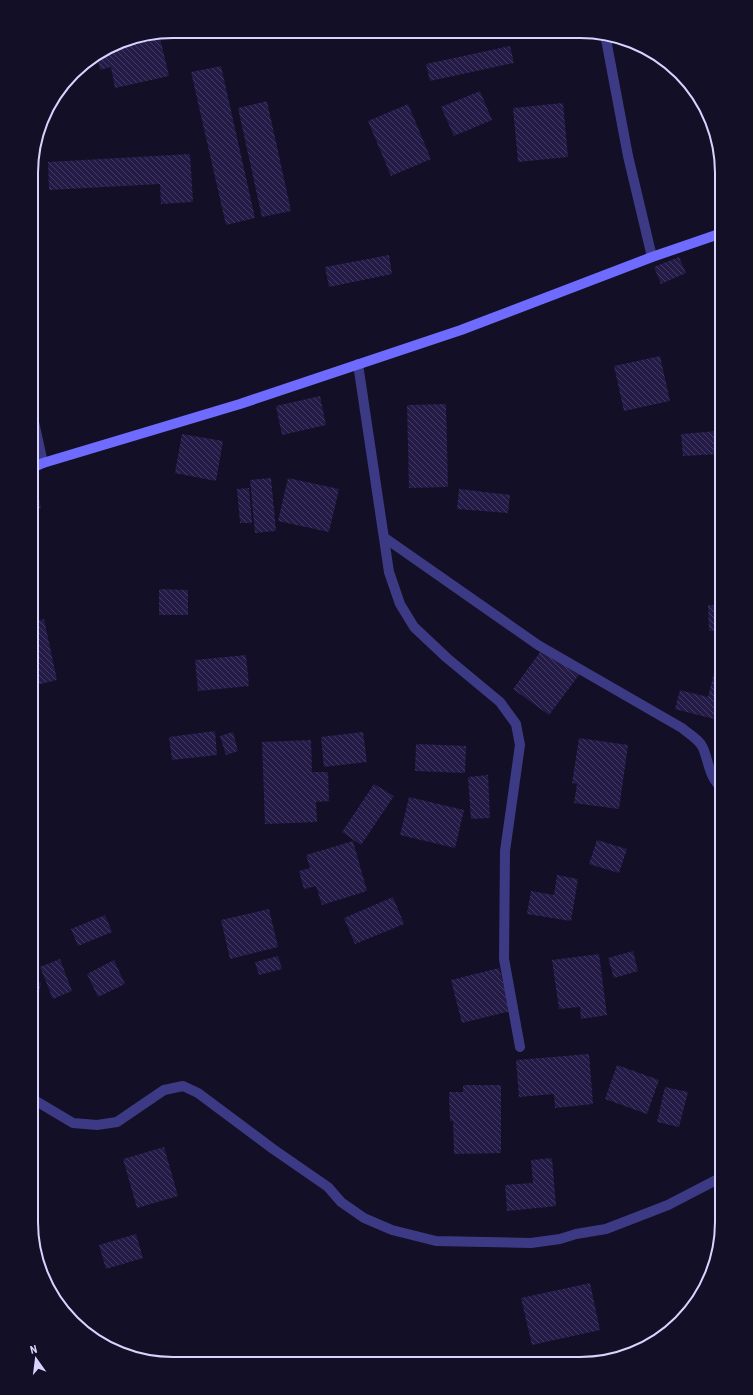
<svg xmlns="http://www.w3.org/2000/svg" width="753" height="1395" viewBox="0 0 753 1395" font-family="'Roboto Condensed',sans-serif">
<defs>
<pattern id="building-back-hatch" width="6" height="6" patternUnits="userSpaceOnUse"><rect width="6" height="6" fill="#241b47"/><path d="M-1 5l2 2M0 0l6 6M5-1l2 2" fill="none" stroke="#433b63"/></pattern>
</defs>
<rect width="100%" height="100%" fill="#130f26"/>
<!-- building -->
<path fill="url(#building-back-hatch)" d="M159,34L169,76L115,88L111,67L100,70L97,56L119,42Z
M510,46L514,63L430,81L426,64Z
M221,66L255,218L226,225L191,72Z
M480,91L492,120L454,136L441,107Z
M267,101L291,211L262,217L238,108Z
M563,103L568,157L518,162L513,108Z
M408,104L431,159L391,176L368,121Z
M190,154L193,202L161,204L160,184L49,190L48,162Z
M389,255L392,274L329,287L325,267Z
M679,257L686,273L661,284L654,267Z
M722,331V359H721L716,332Z
M660,356L670,401L624,411L614,366Z
M320,396L326,425L282,435L276,406Z
M446,404L448,487L409,488L407,405Z
M718,431L720,454L683,456L681,434Z
M182,434L223,441L216,481L175,473Z
M271,478L276,531L255,533L250,480Z
M288,478L339,489L329,532L278,521Z
M35,482L41,508L32,511V483Z
M249,488L252,523H240L237,489Z
M459,489L510,495L508,513L457,509Z
M159,589L188,590V615H159Z
M708,605H722V631H709Z
M44,619L57,680L32,686V622Z
M543,648L579,675L549,715L513,689Z
M246,655L249,686L198,691L195,660Z
M714,673L722,675V721L675,709L680,690L708,697Z
M215,731L217,755L172,760L169,737Z
M233,732L238,751L226,755L220,736Z
M363,732L367,762L324,767L321,737Z
M579,738L628,745L619,809L574,803L577,784L572,783Z
M311,740L312,772H328L329,801L316,802L317,822L265,824L262,742Z
M416,744L466,746L465,773L415,771Z
M488,775L490,818L471,819L468,777Z
M374,784L394,796L361,845L342,832Z
M409,797L464,810L455,848L400,835Z
M597,840L627,849L619,873L589,864Z
M353,841L367,891L322,905L316,886L304,889L299,871L310,868L306,855Z
M557,875L578,879L571,921L527,914L531,891L554,895Z
M393,897L404,924L355,944L344,918Z
M269,909L278,947L230,959L221,920Z
M105,915L112,932L78,946L71,929Z
M633,951L638,971L614,978L608,958Z
M599,954L607,1015L581,1019L580,1007L559,1009L552,960Z
M278,956L282,969L259,975L255,962Z
M60,959L72,991L53,999L40,967Z
M114,960L125,984L98,997L87,974Z
M499,968L511,1011L462,1023L451,980Z
M31,981L41,983L33,1024H31Z
M589,1054L593,1104L555,1108L554,1094L519,1097L516,1060Z
M617,1065L659,1080L647,1114L605,1099Z
M463,1085H501V1153L454,1154L453,1121H450L449,1092H463Z
M665,1087L688,1092L679,1127L657,1122Z
M164,1147L178,1196L137,1208L123,1159Z
M552,1158L556,1206L507,1211L505,1185L533,1183L531,1160Z
M136,1234L143,1258L106,1269L99,1245Z
M590,1283L600,1330L532,1345L521,1298Z"/>
<g fill="none" stroke-linecap="round" stroke-linejoin="round">
<!-- street -->
<path stroke="#3d3a85" stroke-width="10" d="M605,34L628,156L652,257
M358,364L389,572L400,604L414,627L447,658L500,702L516,724L520,745L505,851L504,959L520,1047
M32,413L43,463
M385,538L538,645L682,728C689,734 700,740 703,748C709,762 709,778 722,788
M31,1098L73,1123L97,1125L117,1122L164,1090L183,1086L198,1093L273,1149L328,1187L341,1202L364,1218L392,1230L436,1241L531,1243L560,1239L576,1234L606,1229L668,1205L722,1177"/>
<!-- secondary -->
<path stroke="#6f6bff" stroke-width="10" d="M32,468L43,463L240,404L461,330L652,257L722,233"/>
</g>
<!-- crop -->
<path d="M0 0H753V1395H0ZM173 38H580A135 135 0 0 1 715 173V1222A135 135 0 0 1 580 1357H173A135 135 0 0 1 38 1222V173A135 135 0 0 1 173 38Z" fill="#130f26" fill-rule="evenodd"/>
<path fill="none" stroke="#d9d4ff" stroke-width="2" d="M173 38H580A135 135 0 0 1 715 173V1222A135 135 0 0 1 580 1357H173A135 135 0 0 1 38 1222V173A135 135 0 0 1 173 38Z"/>
<!-- north arrow -->
<g transform="translate(36 1359) rotate(346)" stroke="#130f26" stroke-width="3" paint-order="stroke">
<path d="M0-3L7 15L0 10L-7 15Z" fill="#d9d4ff"/>
<text y="-6" font-size="11" font-weight="bold" text-anchor="middle" fill="#d9d4ff">N</text>
</g>
</svg>
